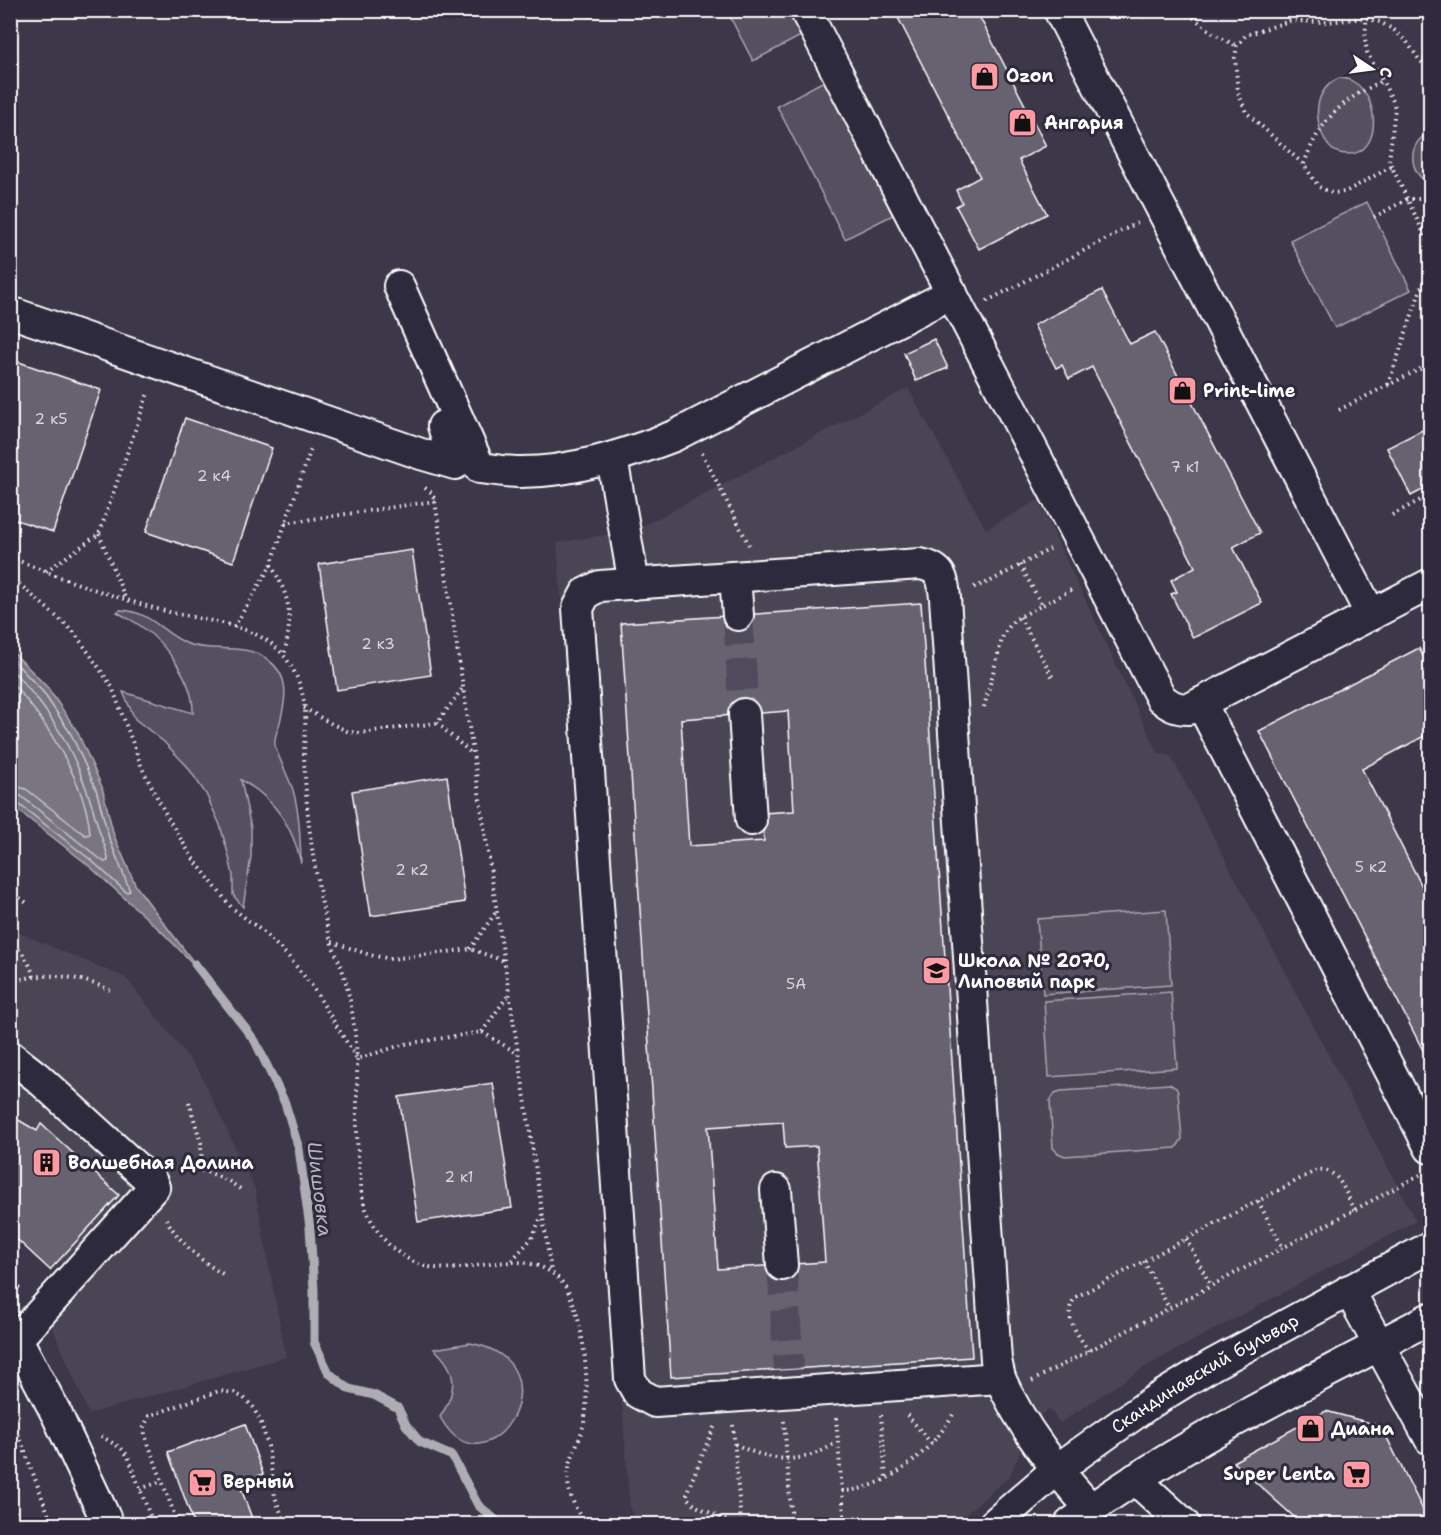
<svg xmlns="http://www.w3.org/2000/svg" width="1441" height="1535" font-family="'Shantell Sans',sans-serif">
	<rect width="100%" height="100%" fill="#3c3749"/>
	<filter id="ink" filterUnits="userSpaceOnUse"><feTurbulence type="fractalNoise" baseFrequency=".0167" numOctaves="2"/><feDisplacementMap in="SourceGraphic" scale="12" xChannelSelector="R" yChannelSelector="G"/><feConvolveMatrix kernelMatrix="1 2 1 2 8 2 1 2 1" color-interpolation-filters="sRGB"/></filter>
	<g filter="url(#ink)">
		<!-- built -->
		<path fill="#494455" d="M908 388 986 529 1038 500 1158 753 1171 756 1416 1221 1145 1367 1060 1423 1049 1409 1026 1428 1023 1444 1010 1476 954 1524H641L630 1510 557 543 637 529Z
			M10 929 126 978 199 1071 255 1189 286 1357 89 1414 50 1322 85 1284 59 1261 50 1270 11 1233Z"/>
		<!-- green -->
		<path fill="#555060" stroke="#aaa8b0" stroke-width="1.5" d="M727 11H787L801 36 753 61Z
			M1339 78C1380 78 1387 157 1346 154 1336 153 1330 150 1325 140 1313 117 1314 90 1339 78Z
			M824 81 893 215 845 239 777 106Z
			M1430 132V185C1408 172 1406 144 1430 132Z
			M1367 202 1411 290 1335 328 1290 240Z
			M120 610C152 611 161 633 188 644 211 653 242 643 264 657 292 675 286 698 279 726 277 731 274 738 275 744 275 751 290 780 293 790 300 815 300 838 301 863 293 827 274 798 241 780L251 828V857L243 907 233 895V875L229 857 220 825 206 794 187 766 164 742 135 719 123 692 193 713C194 681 167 645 142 627 134 621 125 617 117 612Z
			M1166 910 1171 985 1043 994 1037 919Z
			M1171 992 1177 1068 1049 1077 1044 1001Z
			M1170 1084 1176 1088 1178 1092 1182 1139 1176 1148 1065 1156 1058 1153 1053 1148 1050 1101 1055 1093 1061 1091Z
			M470 1343C576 1362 486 1502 440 1417 457 1391 459 1371 434 1349Z"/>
		<!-- water -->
		<path fill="#797682" stroke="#afadb4" stroke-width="1.5" d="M10 649 48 688 77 731 102 787 114 836 136 886 201 972 163 933 87 864 11 805Z"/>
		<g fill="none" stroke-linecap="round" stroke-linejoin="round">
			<!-- shore -->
			<path stroke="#c9c8cd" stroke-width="1.5" d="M10 657 43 692 71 734 96 789 109 838 130 891 126 892 91 860 16 802 10 801
				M10 668C59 720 81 762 99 830 102 840 108 851 108 861L104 862 21 796 10 794
				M10 681C44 717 87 784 90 834L85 835 26 789 10 785"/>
			<!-- stream -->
			<path stroke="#afadb4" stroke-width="9" d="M195 964 255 1041 285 1103 299 1149 310 1228 314 1290V1342L329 1373 349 1389 374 1395 398 1408 406 1425 420 1442 452 1456 478 1505 500 1524"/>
		</g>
		<!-- building -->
		<path fill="#666270" stroke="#fff" stroke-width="1.5" fill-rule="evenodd" d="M894 10H976L1046 146 1019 160 1047 214 979 249 956 206 962 203 956 190 980 177Z
			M1102 290 1130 344 1155 332 1260 533 1233 547 1262 603 1193 638 1171 594 1177 592 1171 580 1195 567 1092 367 1069 379 1062 365 1056 368 1034 325Z
			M934 339 948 368 916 381 904 353Z
			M10 359 101 390 53 532 10 518Z
			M185 418 272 448 233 562 146 532Z
			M1430 426V486L1411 496 1387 448Z
			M412 550 431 675 337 690 319 564Z
			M921 603 972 1357 671 1377 621 623ZM788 711 794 811 763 813 764 841 689 846 681 719ZM783 1122 785 1148 817 1146 825 1262 718 1269 708 1127Z
			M1419 648 1430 670V733L1362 769 1430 902V1064L1259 731Z
			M447 776 465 902 371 916 352 791Z
			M493 1083 512 1208 418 1222 399 1097Z
			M10 1115 37 1131 41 1124 119 1195 50 1270 10 1233Z
			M1326 1411 1381 1426 1430 1524H1302L1233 1462Z
			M245 1424 263 1474 239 1483 254 1524H194L168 1452Z"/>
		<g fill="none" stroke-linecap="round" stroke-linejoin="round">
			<!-- minor-tunnel -->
			<path stroke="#504b5b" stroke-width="30" stroke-dasharray="30 15" stroke-linecap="butt" d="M738 615 744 714
				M782 1265 789 1369"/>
			<defs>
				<g id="minor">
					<path d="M805 10 1161 698C1170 706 1177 709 1189 709L1430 584"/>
					<path d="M1059 10 1371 615"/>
					<path d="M399 286 480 468C492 469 504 472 517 472 571 473 624 455 674 436L952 293"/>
					<path d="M10 312 421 454 455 464 443 426"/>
					<path d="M612 458 634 584"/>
					<path d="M920 564C942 568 943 578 945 598L996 1360 1000 1378 655 1402 638 1393 630 1379 578 608 586 593 600 586Z"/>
					<path d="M735 577 738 615"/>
					<path d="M1201 703 1430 1148"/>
					<path d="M744 714 751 820"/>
					<path d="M10 1056 37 1077 152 1182 154 1187 17 1339"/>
					<path d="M776 1190 782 1265"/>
					<path d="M1349 1290 1430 1439"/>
					<path d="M10 1330 17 1339 57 1415 108 1524"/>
					<path d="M1000 1378C1022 1428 1055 1469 1091 1509"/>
					<path d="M1135 1479 1184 1524"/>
					<path id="s1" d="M994 1524 1056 1470 1149 1404 1212 1365 1430 1247"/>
					<path d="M1070 1524C1181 1441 1309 1384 1430 1318"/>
				</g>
			</defs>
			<!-- minor casing -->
			<use href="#minor" stroke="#fff" stroke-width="34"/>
			<!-- path -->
			<path stroke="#fff" stroke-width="4" stroke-dasharray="1.5 4.5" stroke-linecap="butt" d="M1184 10 1214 34 1237 46
				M1293 10 1295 21
				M1367 10 1365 39 1367 52 1393 101 1395 108 1389 161 1427 240 1430 258 1428 268 1388 385
				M1142 17 1155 10
				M1304 164C1319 121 1342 99 1383 81
				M1391 167 1345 192 1332 193 1319 187 1304 165 1246 112 1238 92 1235 58 1237 46 1246 35 1290 21 1326 22 1366 18 1380 22 1394 30 1407 42 1420 61 1430 69
				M1374 217 1408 199H1430
				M987 301 1137 223
				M1339 410 1430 364
				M702 453 749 545
				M425 488 432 493 435 501 551 1271
				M1392 515 1430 495
				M285 523 435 501
				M99 534 126 600
				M10 557C62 579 115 598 169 612 200 620 238 622 266 640 287 653 299 676 304 701 307 718 304 737 304 755 305 788 308 822 313 855 318 884 323 913 331 941 335 954 342 966 345 979 349 993 352 1010 354 1025 361 1074 353 1124 360 1173 361 1182 361 1191 363 1200 368 1218 380 1238 395 1250 404 1257 414 1263 425 1266 470 1278 522 1242 560 1280 584 1304 591 1390 584 1423 580 1442 567 1460 568 1481 569 1497 577 1510 584 1524
				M271 565C291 599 293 616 284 655
				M1020 565 1042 605
				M46 571 99 534 148 393
				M10 576 73 631 91 656 112 687 142 768 169 820 192 857 231 907 262 931 288 956 312 986 357 1059 405 1044 482 1032 517 1053
				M974 587 989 582 1050 549
				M1020 617 1053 678
				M234 627 271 565 311 449
				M984 707 1003 635 1014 620 1071 590
				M304 708 332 724 349 732 359 733 437 723 462 689
				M437 723 472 754
				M10 891 27 903
				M10 941C23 952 29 961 34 977
				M332 942 370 955 391 959 470 949 504 961
				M470 949 496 912
				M10 983C44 970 78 976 110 990
				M482 1032 509 994
				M189 1102 201 1143 202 1171
				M177 1169C203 1168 223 1176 243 1191
				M1258 1201 1283 1248
				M166 1219C180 1243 199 1260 223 1274
				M1186 1239 1211 1286
				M512 1260 532 1238 542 1215
				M1144 1261 1169 1308
				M10 1279 21 1290
				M1088 1351C1079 1335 1060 1314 1076 1297L1317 1170C1339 1167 1346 1194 1354 1210
				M1032 1381 1420 1175
				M10 1412 52 1524
				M881 1415 886 1478
				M907 1415 932 1444
				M836 1418 844 1515 842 1521 837 1524
				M784 1421 792 1524
				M733 1425 741 1524
				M714 1427 687 1492V1498L696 1506 734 1524
				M101 1436 121 1448 128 1456 153 1524
				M10 1438 19 1435
				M735 1444C771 1462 802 1466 837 1442
				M140 1489 162 1481
				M842 1491C888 1490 934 1449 955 1411
				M10 1500 19 1524
				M178 1524 145 1435 144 1427 149 1416 219 1391 234 1393 244 1398 253 1407 261 1423 268 1446 275 1497 285 1524"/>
			<!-- minor -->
			<use href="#minor" stroke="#2f2a3d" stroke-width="30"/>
		</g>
	</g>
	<!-- icons -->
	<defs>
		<symbol id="shop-square" viewBox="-11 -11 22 22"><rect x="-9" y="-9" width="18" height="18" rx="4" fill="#ff9aa2" stroke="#2f2a3d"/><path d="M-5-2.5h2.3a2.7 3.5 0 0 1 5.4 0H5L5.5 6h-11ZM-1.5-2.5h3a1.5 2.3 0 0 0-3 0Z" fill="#111"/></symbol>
		<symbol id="school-square" viewBox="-11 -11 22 22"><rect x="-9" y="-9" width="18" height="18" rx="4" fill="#ff9aa2" stroke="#2f2a3d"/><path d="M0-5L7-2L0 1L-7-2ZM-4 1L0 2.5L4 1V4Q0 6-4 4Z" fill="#111"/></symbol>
		<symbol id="building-square" viewBox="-11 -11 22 22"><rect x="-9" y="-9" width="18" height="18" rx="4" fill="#ff9aa2" stroke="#2f2a3d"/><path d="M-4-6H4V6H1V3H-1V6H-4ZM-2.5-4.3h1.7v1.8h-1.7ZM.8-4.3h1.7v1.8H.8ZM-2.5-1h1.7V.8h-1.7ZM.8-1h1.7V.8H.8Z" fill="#111"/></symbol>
		<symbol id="supermarket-square" viewBox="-11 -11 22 22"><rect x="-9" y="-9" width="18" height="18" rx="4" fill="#ff9aa2" stroke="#2f2a3d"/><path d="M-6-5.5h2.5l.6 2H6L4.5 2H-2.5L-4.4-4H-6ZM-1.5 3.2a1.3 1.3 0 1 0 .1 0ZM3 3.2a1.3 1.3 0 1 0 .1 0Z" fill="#111"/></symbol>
	</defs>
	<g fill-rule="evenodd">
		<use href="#shop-square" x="968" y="60" width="33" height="33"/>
		<use href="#shop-square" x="1006" y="106" width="33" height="33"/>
		<use href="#shop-square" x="1166" y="374" width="33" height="33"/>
		<use href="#school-square" x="920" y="954" width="33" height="33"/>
		<use href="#building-square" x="30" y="1146" width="33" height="33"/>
		<use href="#shop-square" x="1294" y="1412" width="33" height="33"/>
		<use href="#supermarket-square" x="1340" y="1458" width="33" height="33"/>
		<use href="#supermarket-square" x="186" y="1466" width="33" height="33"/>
	</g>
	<g text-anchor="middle" stroke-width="6" stroke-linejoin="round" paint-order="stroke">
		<!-- number labels -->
		<g font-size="15" fill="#d9d8db">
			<text x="51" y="424">2 к5</text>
			<text x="1185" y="472">7 к1</text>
			<text x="214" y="481">2 к4</text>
			<text x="378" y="649">2 к3</text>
			<text x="1371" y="872">5 к2</text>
			<text x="412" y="875">2 к2</text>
			<text x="796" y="989">5А</text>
			<text x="459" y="1182">2 к1</text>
		</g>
		<!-- poi labels -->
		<g font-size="18" font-weight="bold" fill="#fff" stroke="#2f2a3d" text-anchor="start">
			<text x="1006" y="82">Ozon</text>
			<text x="1044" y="129">Ангария</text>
			<text x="1203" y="397">Print-lime</text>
			<text x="958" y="967">Школа № 2070,<tspan x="958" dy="21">Липовый парк</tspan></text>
			<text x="68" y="1169">Волшебная Долина</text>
			<text x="1331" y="1435">Диана</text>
			<text x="1335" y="1480" text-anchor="end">Super Lenta</text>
			<text x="223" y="1488">Верный</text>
		</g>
		<!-- street labels -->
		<g font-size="18" fill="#fff" stroke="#2f2a3d">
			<text dy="6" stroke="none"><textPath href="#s1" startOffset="260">Скандинавский бульвар</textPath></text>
		</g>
		<!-- water labels -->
		<g font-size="20" font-style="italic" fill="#b5b4ba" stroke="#2f2a3d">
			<text transform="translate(320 1189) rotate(83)" y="7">Шишовка</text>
		</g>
	</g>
	<!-- margin -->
	<rect width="1441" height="1535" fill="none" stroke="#2f2a3d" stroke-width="36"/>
	<rect x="18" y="18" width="1405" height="1499" fill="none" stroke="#fff" stroke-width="2" filter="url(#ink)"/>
	<!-- north arrow -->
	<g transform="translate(1372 69) rotate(103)" stroke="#2f2a3d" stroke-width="4.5" paint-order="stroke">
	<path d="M0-4.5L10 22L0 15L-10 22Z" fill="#ffffff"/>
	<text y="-9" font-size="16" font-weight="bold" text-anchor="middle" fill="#ffffff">С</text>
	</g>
</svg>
